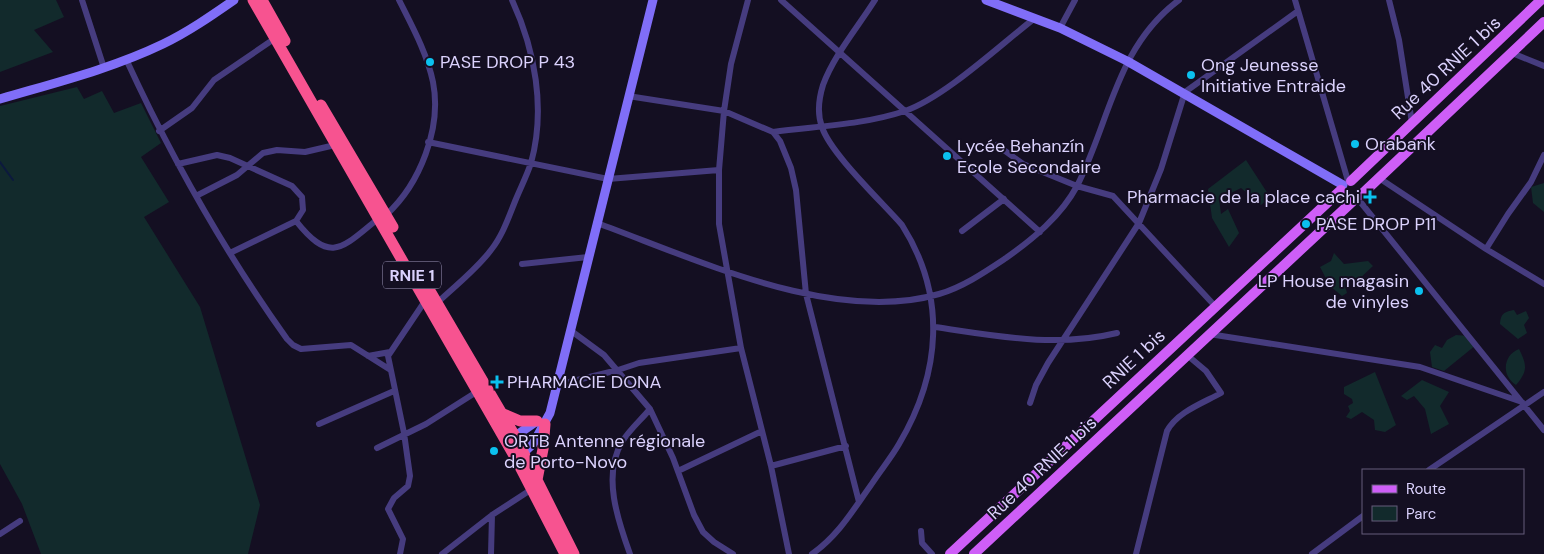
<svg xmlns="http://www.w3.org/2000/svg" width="1544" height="554" font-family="'DM Sans',sans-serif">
	<rect width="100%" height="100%" fill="#140f22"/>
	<!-- green -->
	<path fill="#122a2c" d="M0 0H56L64 17 34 30 53 52 0 72Z
		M77 87 84 99 102 91 114 113 141 103 161 143 141 157 169 202 144 217 200 307 260 505 248 554H41L22 504 0 464V106Z
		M1246 160 1270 197 1261 205 1241 188 1219 199 1221 214 1228 209 1239 233 1229 247 1212 218 1208 189Z
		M1544 183V212L1533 203 1531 187Z
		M1334 253 1344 264 1368 261 1373 266 1358 280 1352 277 1348 279 1345 286 1347 293 1342 296 1330 286 1320 267 1331 261Z
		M1514 310 1517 315 1526 311 1529 318 1524 325 1527 333 1518 339 1500 324C1501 313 1504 312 1514 310Z
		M1456 335 1469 336 1476 345 1444 371 1432 367 1430 352 1435 345 1442 348 1447 340Z
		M1519 349C1527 365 1528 371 1516 385 1501 376 1503 355 1519 349Z
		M1375 372 1396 425 1385 432 1375 430 1374 420 1362 412 1351 419 1346 417 1350 411 1348 406 1353 403 1352 399 1344 394V387Z
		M1422 380 1449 392 1440 406 1449 424 1431 434 1425 409 1414 396 1407 400 1401 396Z"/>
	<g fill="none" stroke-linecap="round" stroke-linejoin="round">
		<!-- stream -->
		<path stroke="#0c193e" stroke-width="2" d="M0 162 13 180"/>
		<!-- street -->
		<path stroke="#463c7f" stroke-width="6" d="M82 0 104 68
			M748 0 731 64 724 111 719 170V224L741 348 771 466 789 554
			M781 0 1040 232
			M1295 0 1348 181
			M1389 0 1399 40 1412 123
			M1060 28 1075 0
			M1512 53 1544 66
			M126 59C171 157 224 251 287 339L293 345 301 349 351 345 389 369
			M628 96 724 111 773 132 780 141 791 168 796 190 806 294 859 502
			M159 131 192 108 214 80 274 39
			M773 132C817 126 863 125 905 111 945 97 1000 45 1035 18
			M428 142 608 179 719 170
			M997 145 1023 164 1077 186 1113 196 1215 306
			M178 164 217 155 230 158 292 186 302 197 303 210 296 221 230 253
			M1379 178 1486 249 1544 284
			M196 196 237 175 263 153 277 150 305 152 335 145
			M1358 199 1544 430
			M386 215C420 184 442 128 433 82 427 53 412 26 399 0
			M296 221C331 265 342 248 379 218
			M597 223C696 259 834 325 939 294 963 287 985 272 1006 258 1033 239 1061 216 1077 186 1110 121 1116 47 1179 0
			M962 231 1004 199
			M1486 249 1508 214 1531 182 1544 155
			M522 264 588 257
			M437 303C455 286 476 270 491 250 503 235 509 216 516 199 521 187 527 175 531 163 546 109 535 50 512 0
			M935 327C997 336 1055 348 1117 333
			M570 330 604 355 650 409 673 458 694 515 703 532 714 542 733 554
			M1209 334 1420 367 1522 402
			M368 356 390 352
			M557 385 618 370 639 363 741 348
			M1030 403 1036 385 1048 363 1139 223 1161 169 1185 92 1298 11
			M319 424 394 391
			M377 448 426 424 478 391
			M771 466 846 446
			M1429 470 1544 392
			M678 471 762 431
			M921 531 922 543 932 554
			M0 534 20 521
			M400 554 403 539 388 509 394 498 408 486 410 476 404 433 388 356 425 301
			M442 554 492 515 532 489
			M491 554 492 515
			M630 554C618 521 602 475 622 442 629 430 641 420 650 409
			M812 554C838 536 853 510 871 485 880 471 891 458 899 444 941 373 947 296 902 225 882 202 830 153 822 127 817 114 819 98 823 85 834 55 858 27 875 0
			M1136 554 1167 431C1177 412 1203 403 1221 393L1206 371 1187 355
			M1312 554 1363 516"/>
		<!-- secondary -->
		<path stroke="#806ef8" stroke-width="9" d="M986 0 1060 28 1127 61 1343 185
			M0 99C54 83 111 69 163 44 188 32 211 16 234 0
			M511 439 537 421
			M519 457 533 444 550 413 653 0"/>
		<!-- primary -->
		<path stroke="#ce5ef7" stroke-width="10" d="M1351 181 1541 0
			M1361 195 1544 22
			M950 554 1341 190
			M974 554 1353 201"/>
		<!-- highway -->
		<path stroke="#f75390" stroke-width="11" d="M253 0 516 459 565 554
			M262 0 285 41
			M321 105 393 227
			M416 267 515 436 574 554
			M501 413 520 421H537
			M537 480 543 449 545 424"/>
	</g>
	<!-- markers -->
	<g fill="#0bc1ef" stroke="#140f22" stroke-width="2">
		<circle cx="430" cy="62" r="5"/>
		<circle cx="1191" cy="75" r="5"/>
		<circle cx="1355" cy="144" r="5"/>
		<circle cx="947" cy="156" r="5"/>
		<path d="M1367.5 189.5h5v5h5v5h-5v5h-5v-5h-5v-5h5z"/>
		<circle cx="1306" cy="224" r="5"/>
		<circle cx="1419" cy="291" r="5"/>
		<path d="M494.5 374.5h5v5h5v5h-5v5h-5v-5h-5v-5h5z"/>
		<circle cx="494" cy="451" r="5"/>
	</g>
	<g text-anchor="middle" stroke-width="4" stroke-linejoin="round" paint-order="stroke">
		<!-- shield labels -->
		<rect fill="#140f22" stroke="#9f98bb" stroke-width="1" x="383" y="261.5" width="58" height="27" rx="4"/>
		<g font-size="16" font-weight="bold" fill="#dbd2fd">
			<text x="412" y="281">RNIE 1</text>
		</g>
		<!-- poi labels -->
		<g font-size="18" fill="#dbd2fd" stroke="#140f22" text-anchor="start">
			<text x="440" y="68">PASE DROP P 43</text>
			<text x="1201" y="71">Ong Jeunesse<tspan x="1201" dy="21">Initiative Entraide</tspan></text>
			<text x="1365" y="150">Orabank</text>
			<text x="957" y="152">Lycée Behanzín<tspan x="957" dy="21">Ecole Secondaire</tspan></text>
			<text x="1360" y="203" text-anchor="end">Pharmacie de la place cachi</text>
			<text x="1316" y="230">PASE DROP P11</text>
			<text x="1409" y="287" text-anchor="end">LP House magasin<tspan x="1409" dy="21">de vinyles</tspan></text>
			<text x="507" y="388">PHARMACIE DONA</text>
			<text x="504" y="447">ORTB Antenne régionale<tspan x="504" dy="21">de Porto-Novo</tspan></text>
		</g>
		<!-- street labels -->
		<g font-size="18" fill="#dbd2fd" stroke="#140f22">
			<text transform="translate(1446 68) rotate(-43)" y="6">Rue 40 RNIE 1 bis</text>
			<text transform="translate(1134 359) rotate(-43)" y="6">RNIE 1 bis</text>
			<text transform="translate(1042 468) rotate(-43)" y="6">Rue 40 RNIE 1 bis</text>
		</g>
	</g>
	<!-- legend -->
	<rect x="1362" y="469" width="162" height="65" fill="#140f22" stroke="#645d7a"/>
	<rect x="1372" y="485" width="25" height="8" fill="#ce5ef7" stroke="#645d7a"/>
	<text x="1406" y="494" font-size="15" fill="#dbd2fd">Route</text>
	<rect x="1372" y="506" width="25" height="15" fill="#122a2c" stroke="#645d7a"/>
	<text x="1406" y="519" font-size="15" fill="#dbd2fd">Parc</text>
</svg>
